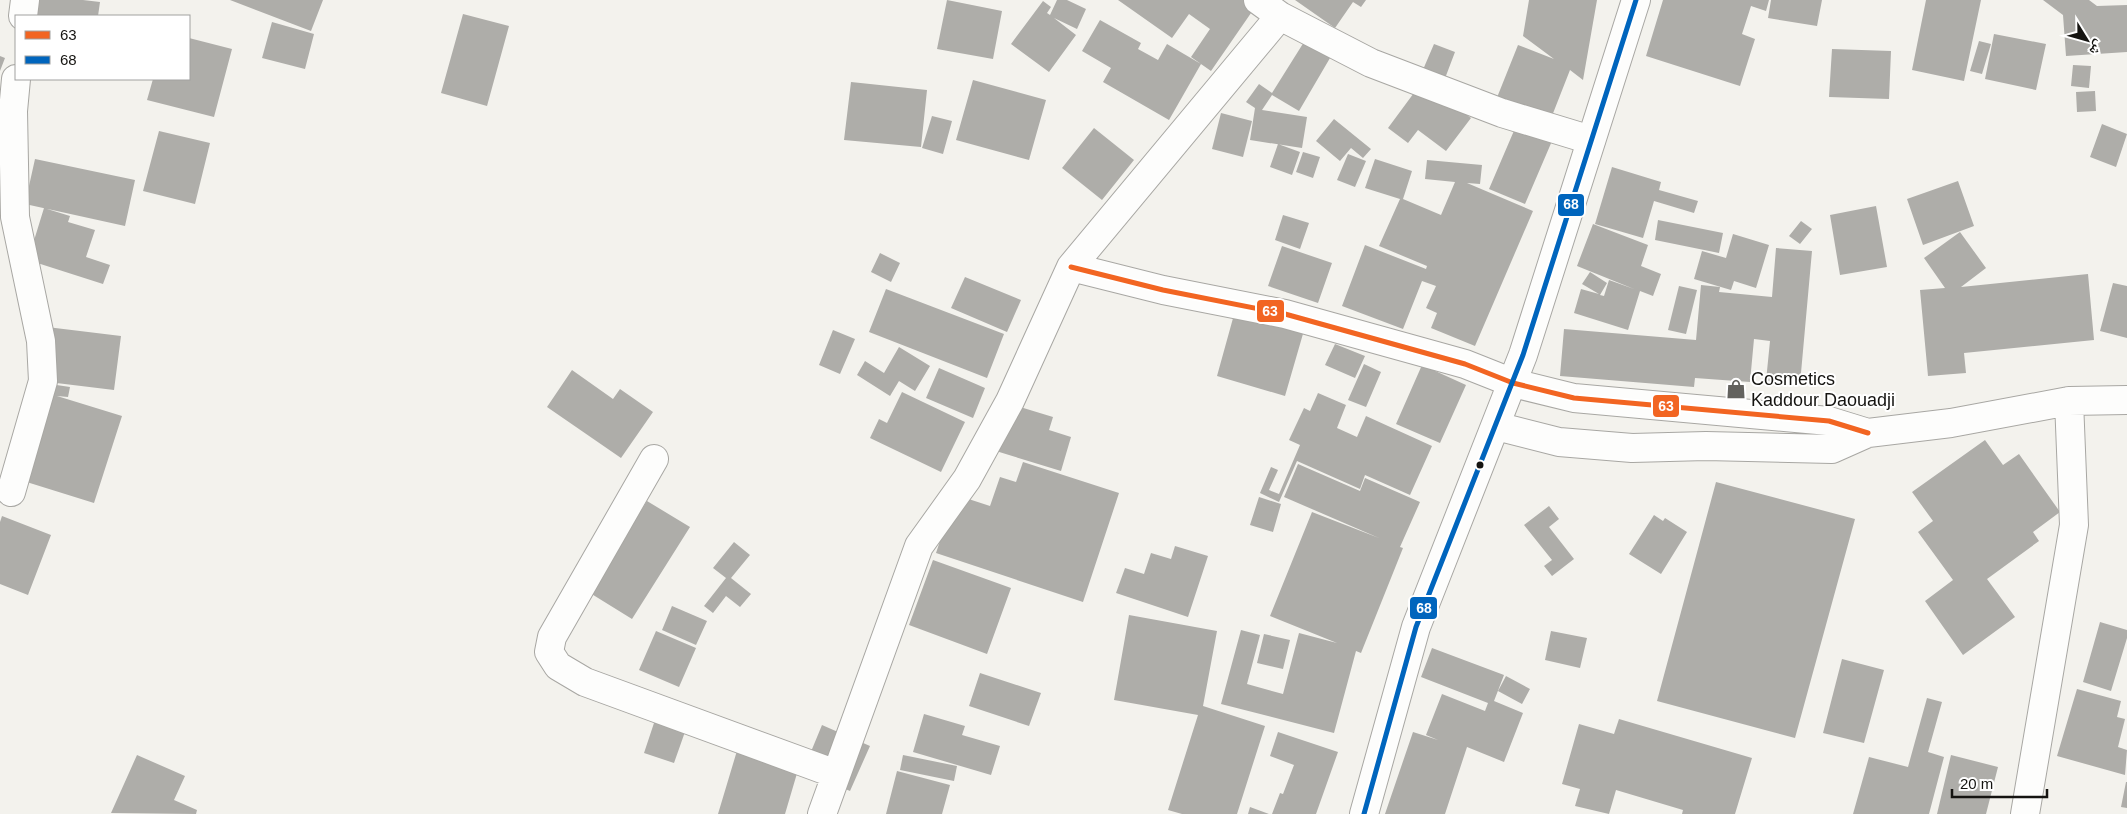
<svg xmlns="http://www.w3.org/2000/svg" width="2127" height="814" font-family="Arial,'Noto Naskh Arabic',sans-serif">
	<rect width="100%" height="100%" fill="#f3f2ed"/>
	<!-- building -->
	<path fill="#aeada9" d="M33 0H83L100 2 98 16H31Z
		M230 0H323L311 31Z
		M947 0 1002 11 993 59 937 49Z
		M1057 0H1067L1086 9 1077 29 1054 18 1076 35 1049 72 1011 44 1043 1 1051 7 1047 13 1050 15Z
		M1118 0H1260L1211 71 1191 57 1210 29 1189 14 1172 38Z
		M1295 0H1366L1361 7 1353 2 1335 28Z
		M1529 0H1597L1583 80 1570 70 1550 121 1496 100 1518 45 1554 59 1523 36Z
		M1663 0H1769L1766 11 1751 6 1742 34 1755 39 1740 86 1646 56Z
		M1771 0H1822L1817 26 1768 18Z
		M1926 0H1981L1964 81 1912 70Z
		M2043 0H2089L2097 6 2127 5V52L2066 56 2063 15Z
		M463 14 509 26 487 106 441 93Z
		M1100 20 1141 43 1138 49 1158 60 1167 44 1201 64 1169 120 1103 82 1111 68 1082 51Z
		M272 22 314 34 305 69 262 58Z
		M1994 34 2046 44 2036 90 1985 79Z
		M189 38 232 49 214 117 147 100 153 79H189Z
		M1979 41 1991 44 1982 74 1970 71Z
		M1304 42 1330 58 1299 111 1272 95 1262 110 1307 117 1302 148 1250 140 1255 108 1246 102 1259 84 1272 93Z
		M1434 44 1455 52 1444 81 1422 72Z
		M1832 49 1891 51 1889 99 1829 97Z
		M0 56 5 58 0 71Z
		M2073 65 2091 66 2089 88 2071 86Z
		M973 80 1046 100 1029 160 956 140Z
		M851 82 927 90 921 147 844 140Z
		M1422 82 1471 118 1446 151 1418 130 1408 143 1388 128Z
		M2095 91 2096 111 2077 112 2076 92Z
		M1221 113 1252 121 1243 157 1212 149Z
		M932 116 952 121 943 154 922 148Z
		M1334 119 1371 149 1363 158 1351 148 1340 161 1316 141Z
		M2102 124 2127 134 2116 167 2090 157Z
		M1516 126 1552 141 1525 204 1489 189Z
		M1094 128 1134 160 1102 200 1062 168Z
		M159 131 210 143 195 204 143 191Z
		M1278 144 1300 152 1292 175 1270 167Z
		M1303 152 1320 157 1313 178 1296 172Z
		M1348 154 1366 161 1355 187 1337 180Z
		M35 159 135 180 125 226 25 204Z
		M1375 159 1412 171 1403 199 1441 215 1455 182 1425 179 1427 160 1482 165 1480 184 1467 183 1533 211 1475 346 1431 328 1437 313 1426 308 1436 286 1422 281 1403 329 1342 306 1365 245 1426 269 1427 266 1379 246 1400 199 1365 188Z
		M1612 167 1661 182 1659 190 1698 201 1694 213 1654 201 1643 238 1595 224Z
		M1958 181 1974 226 1923 245 1907 199Z
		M1876 206 1887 267 1840 275 1830 215Z
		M44 208 70 216 68 222 95 230 86 257 110 265 103 284 28 260Z
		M1283 215 1309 223 1300 249 1275 240Z
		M1658 220 1723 233 1719 253 1655 240Z
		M1801 221 1812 229 1800 244 1789 236Z
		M1593 224 1648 245 1641 266 1661 274 1653 296 1640 291 1628 330 1574 313 1581 289 1599 294 1582 284 1590 272 1607 283 1600 295 1604 296 1609 280 1634 289 1577 266Z
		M1960 232 1986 268 1961 287 2088 274 2094 340 1964 353 1966 373 1928 376 1920 290 1945 288 1924 258Z
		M1733 234 1769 245 1756 288 1734 281 1731 290 1694 279 1702 251 1726 258Z
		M1282 246 1332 263 1318 303 1268 286Z
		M1776 248 1812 251 1800 384 1766 381 1770 341 1754 339 1750 382 1695 378 1694 387 1560 376 1564 329 1696 340 1701 285 1720 287 1719 292 1772 297Z
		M880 253 900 263 891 282 871 272Z
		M965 277 1021 300 1007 332 951 308Z
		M2113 283 2127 286V338L2100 331Z
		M1679 286 1697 290 1686 334 1668 330Z
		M886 289 1004 334 987 378 869 332Z
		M1235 311 1307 320 1285 396 1217 376Z
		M47 327 121 336 114 390 40 381Z
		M833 330 855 339 840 374 819 365Z
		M1335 344 1365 356 1355 378 1325 365Z
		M899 347 930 366 915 391 899 381 890 396 857 375 865 361 884 373Z
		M1364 364 1381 372 1366 407 1348 400Z
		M1422 365 1466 385 1440 443 1396 424Z
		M939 368 985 388 973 418 926 398Z
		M572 370 613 399 620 389 653 412 621 458 547 407Z
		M43 383 70 387 68 397 57 396 122 416 94 503 17 479Z
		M902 392 965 422 941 472 870 438 879 419 887 423Z
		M1318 393 1346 405 1337 428 1357 437 1366 416 1432 446 1410 495 1365 475 1360 489 1297 461 1279 502 1260 493 1271 467 1278 470 1269 490 1279 494 1300 445 1289 440 1304 408 1310 411Z
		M1010 404 1053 417 1049 430 1071 437 1061 471 996 451Z
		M1985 440 2003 465 2019 454 2060 512 2033 532 2039 541 1987 579 2015 617 1963 655 1925 601 1953 580 1918 532 1933 521 1912 492Z
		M1023 462 1119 493 1083 602 936 553 941 538 926 534 941 490 990 506 1000 477 1016 482Z
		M1298 464 1360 491 1365 478 1420 502 1400 547 1403 548 1361 653 1356 651 1334 733 1221 704 1241 630 1260 635 1247 684 1283 694 1299 633 1337 643 1270 616 1312 512 1379 538 1284 497Z
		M1716 482 1855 519 1795 738 1657 701Z
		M1259 497 1281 504 1273 532 1250 525Z
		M647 501 690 527 632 619 590 593Z
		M1549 506 1559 519 1549 527 1574 559 1552 576 1544 566 1552 560 1524 525Z
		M1654 515 1663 521 1665 518 1687 532 1661 574 1629 554Z
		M2 516 51 535 28 595 0 584V522Z
		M734 542 750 555 731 578 751 594 740 607 726 596 713 613 704 606 726 578 713 568Z
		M1175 546 1208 556 1188 617 1116 593 1125 568 1144 574 1151 553 1171 559Z
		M933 560 1011 588 987 654 909 625Z
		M672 606 707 621 696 645 662 630Z
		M1129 615 1217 631 1203 706 1265 726 1237 814H1182L1168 810 1198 715 1114 700Z
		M2100 622 2127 630V638L2111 691 2083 682Z
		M656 631 696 648 679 687 639 670Z
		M1551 631 1587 638 1580 668 1545 660Z
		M1264 634 1290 640 1283 669 1257 663Z
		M1432 648 1504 675 1494 701 1523 713 1504 762 1467 747 1445 814H1385L1413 732 1438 740 1426 735 1442 694 1485 711 1488 703 1421 677Z
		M1842 659 1884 670 1864 743 1823 733Z
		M980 673 1041 693 1029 726 969 706Z
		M1506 676 1530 689 1522 704 1498 691Z
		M2077 689 2121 701 2117 717 2125 719 2118 747 2127 750 2125 775 2057 756Z
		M1927 698 1942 702 1928 752 1944 757 1929 814H1853L1869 757 1908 767Z
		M924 714 965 726 962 735 1000 746 991 775 913 752Z
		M1619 719 1752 758 1735 814H1682L1683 810 1616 790 1609 814 1575 806 1580 789 1562 784 1579 724 1614 734Z
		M655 720 686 729 674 763 644 753Z
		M822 725 870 746 850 791 803 771Z
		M1278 732 1338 752 1316 814H1272L1280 793 1283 794 1294 765 1270 756Z
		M742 734 803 753 785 814H718Z
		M137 755 185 776 174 800 197 810 196 814 111 813Z
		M903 755 957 766 954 781 900 770Z
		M1951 755 1998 767 1986 814H1937Z
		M897 771 950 785 942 814H886Z
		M2126 782H2127V808L2121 807Z
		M1250 807 1269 814H1248Z"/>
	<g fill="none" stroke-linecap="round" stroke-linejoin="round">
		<defs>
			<path id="minor" d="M1258 0 1280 16
				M23 16 25 0
				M1071 267 1163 290 1285 314 1465 364 1513 383 1574 398 1829 421 1868 433
				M1496 426 1559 442 1632 448 1706 446 1832 449 1868 433 1951 423 2069 401 2127 400
				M654 459 552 637 549 652 558 666 585 682 836 774
				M11 492 43 381 41 341 15 217 13 111 16 79
				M822 814 919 546 967 479 1010 401 1071 267 1280 16 1371 63 1502 113 1591 140
				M2025 814 2074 525 2069 401"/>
			<path id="secondary" d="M1364 814 1416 627 1523 355 1636 0"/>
		</defs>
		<!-- minor casing -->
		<use href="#minor" stroke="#a8a7a3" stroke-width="30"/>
		<!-- secondary casing -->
		<use href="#secondary" stroke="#a8a7a3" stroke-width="30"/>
		<!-- minor -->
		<use href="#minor" stroke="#fdfdfc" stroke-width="28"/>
		<!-- secondary -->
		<use href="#secondary" stroke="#fdfdfc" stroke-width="28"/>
		<defs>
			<path id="bus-1" d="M1071 267 1163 290 1285 314 1465 364 1513 383 1574 398 1829 421 1868 433"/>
			<path id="bus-2" d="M1364 814 1416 627 1523 355 1636 0"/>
		</defs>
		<!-- bus-1 casing -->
		<use href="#bus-1" stroke="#fff" stroke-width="9"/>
		<!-- bus-2 casing -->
		<use href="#bus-2" stroke="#fff" stroke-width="9"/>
		<!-- bus-1 -->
		<use href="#bus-1" stroke="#f26522" stroke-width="5"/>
		<!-- bus-2 -->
		<use href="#bus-2" stroke="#0065bd" stroke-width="5"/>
	</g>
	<!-- icons -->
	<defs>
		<symbol id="shop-bare" viewBox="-9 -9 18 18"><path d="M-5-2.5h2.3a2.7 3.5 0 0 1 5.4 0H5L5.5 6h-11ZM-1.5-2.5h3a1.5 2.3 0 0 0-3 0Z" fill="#63625e" stroke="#fff" stroke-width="2.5" paint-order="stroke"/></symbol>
	</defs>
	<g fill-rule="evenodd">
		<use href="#shop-bare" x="1722" y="375" width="28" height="28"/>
	</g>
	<!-- markers -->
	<circle fill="#151411" stroke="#fff" stroke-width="2" cx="1480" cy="465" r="4.5"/>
	<g text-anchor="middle" stroke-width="4" stroke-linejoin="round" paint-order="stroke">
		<!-- poi labels -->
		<g font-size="18" fill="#151411" stroke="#fff" text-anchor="start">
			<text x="1751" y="385">Cosmetics<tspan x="1751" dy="21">Kaddour Daouadji</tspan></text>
		</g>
	</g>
	<g stroke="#fff" stroke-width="2">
		<rect x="1557" y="193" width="28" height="24" rx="5" fill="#0065bd"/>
		<rect x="1256" y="299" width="29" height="24" rx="5" fill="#f26522"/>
		<rect x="1652" y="394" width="28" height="24" rx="5" fill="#f26522"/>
		<rect x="1409" y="596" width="29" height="24" rx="5" fill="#0065bd"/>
	</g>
	<g font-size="14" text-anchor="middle" font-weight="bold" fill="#fff">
		<text x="1571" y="209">68</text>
		<text x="1270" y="316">63</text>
		<text x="1666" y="411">63</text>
		<text x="1424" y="613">68</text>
	</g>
	<!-- legend -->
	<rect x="15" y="15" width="175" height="65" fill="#ffffff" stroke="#a1a1a0"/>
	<rect x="25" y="31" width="25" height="8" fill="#f26522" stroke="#a1a1a0"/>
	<text x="60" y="40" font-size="15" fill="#151411">63</text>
	<rect x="25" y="56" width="25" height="8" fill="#0065bd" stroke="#a1a1a0"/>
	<text x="60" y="65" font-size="15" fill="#151411">68</text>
	<!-- north arrow -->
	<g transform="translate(2087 40) rotate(127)" stroke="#ffffff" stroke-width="4" paint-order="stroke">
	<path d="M0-4L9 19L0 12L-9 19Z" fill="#151411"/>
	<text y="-8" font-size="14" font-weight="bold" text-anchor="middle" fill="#151411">ش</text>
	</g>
	<!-- scale -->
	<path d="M1952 789v8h95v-8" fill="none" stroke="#151411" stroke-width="2.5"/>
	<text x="1960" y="789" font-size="15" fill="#151411" stroke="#ffffff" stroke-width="4" paint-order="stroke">20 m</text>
</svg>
